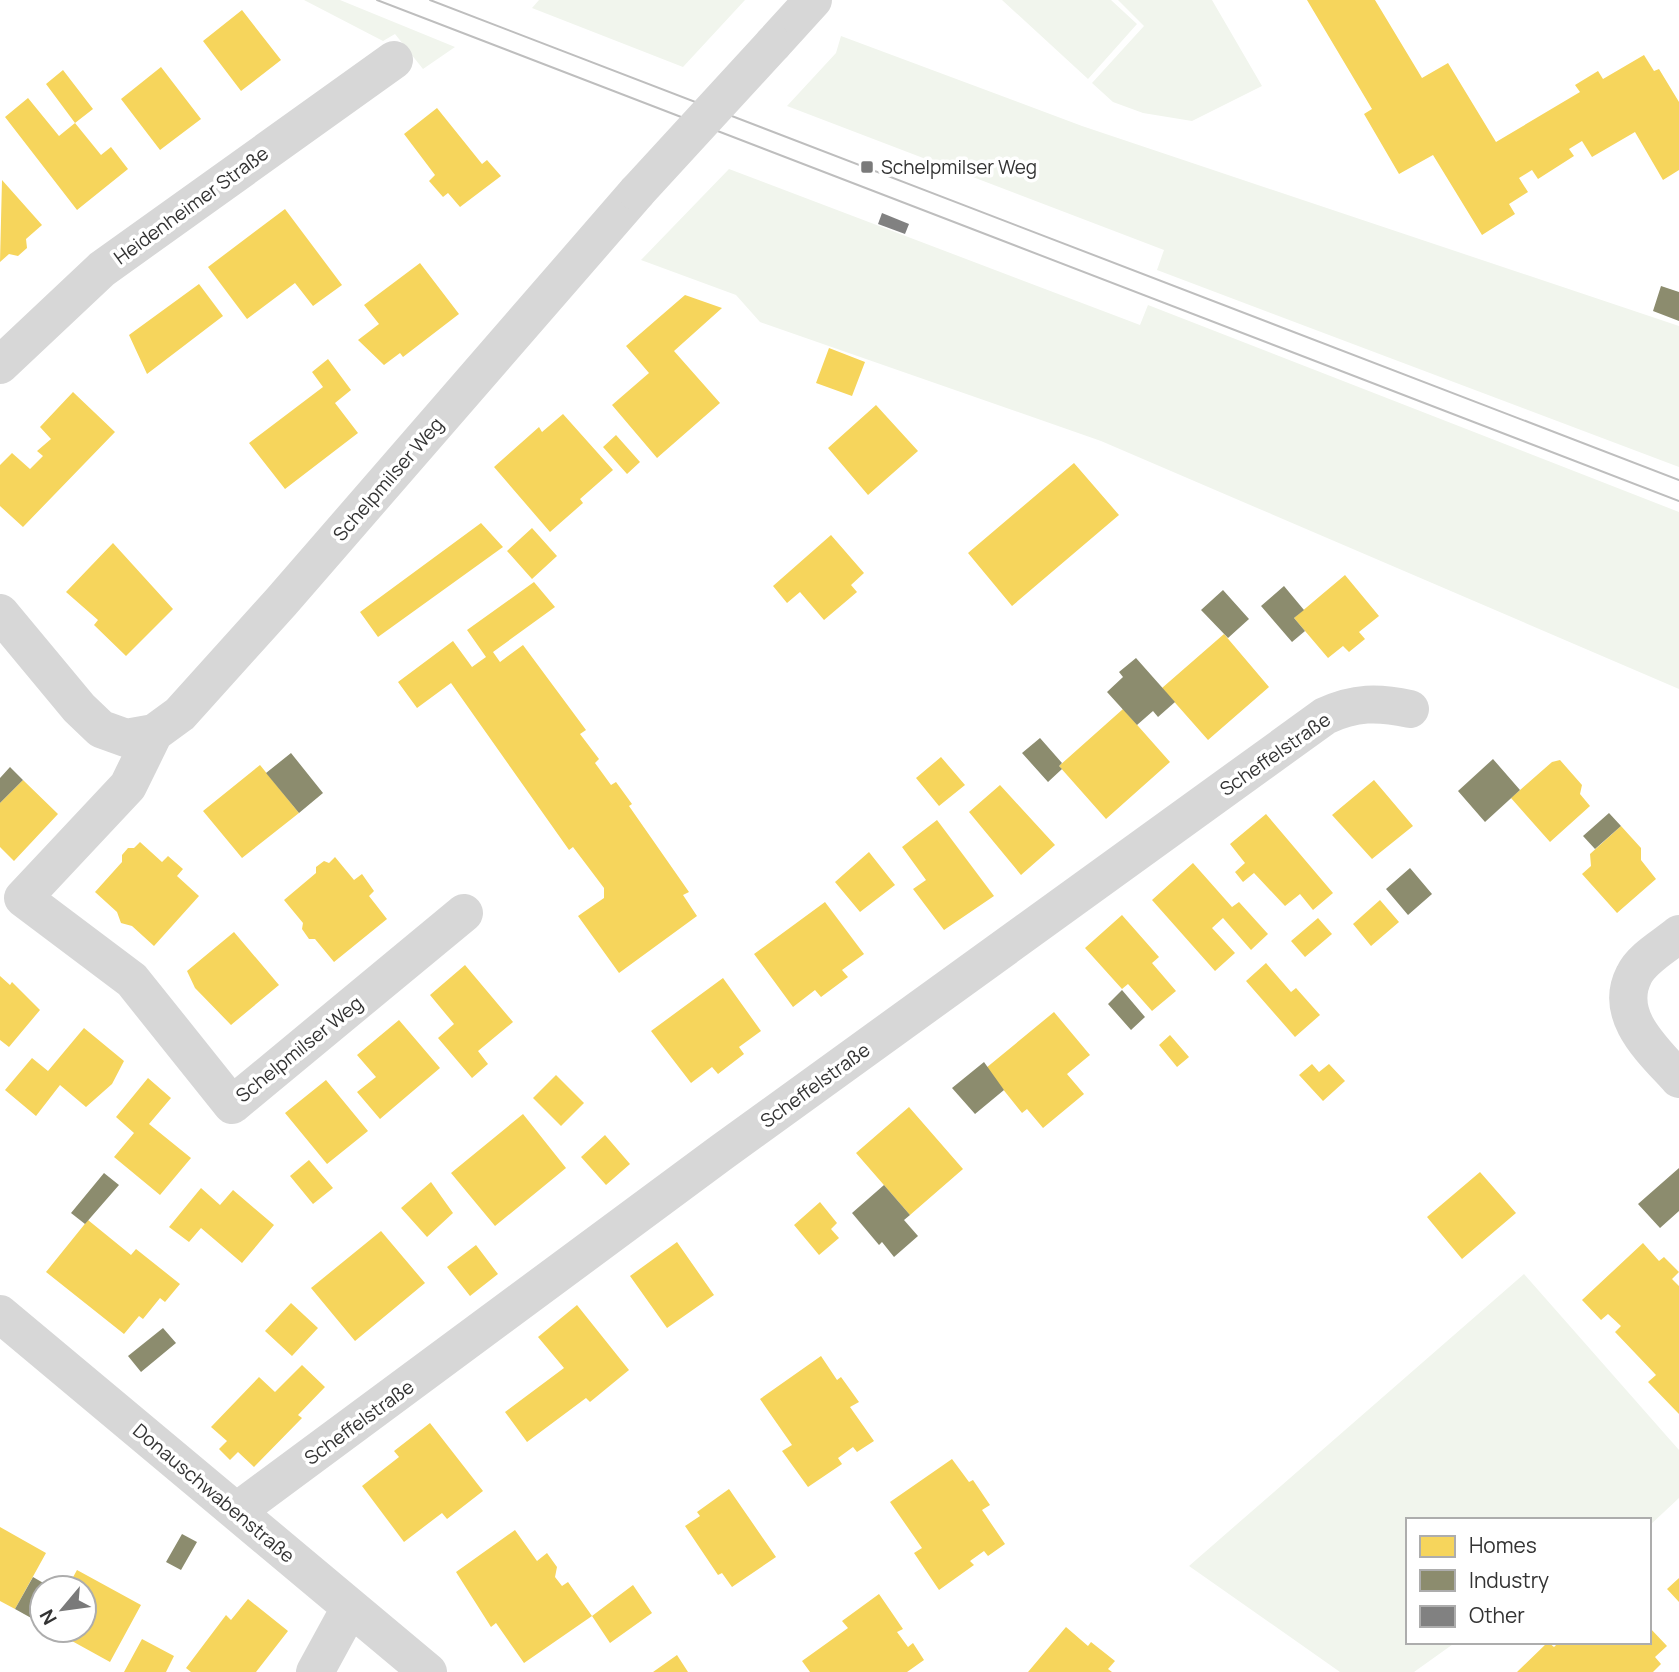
<svg xmlns="http://www.w3.org/2000/svg" width="1679" height="1672" font-family="Manrope,sans-serif">
	<rect width="100%" height="100%" fill="#fff"/>
	<!-- green -->
	<path fill="#f1f5ed" d="M304 0H340L455 47 423 69 395 34 383 41Z
		M539 0H745L683 67 532 8Z
		M1002 0H1111L1137 24 1088 79Z
		M1118 0H1212L1262 86 1192 121 1143 113 1113 102 1092 83 1144 26Z
		M841 36 1082 126 1679 326V467L1157 270 1164 250 787 106 836 53Z
		M729 169 1140 325 1148 305 1679 512V689L1101 441 760 322 736 295 641 260Z
		M1524 1274 1679 1450V1498L1649 1526V1520H1408V1642H1456L1414 1672H1340L1189 1566Z"/>
	<!-- homes -->
	<path fill="#f6d55c" d="M1307 0H1375L1422 78 1448 63 1496 142 1580 92 1575 85 1598 71 1603 79 1644 55 1654 71 1659 69 1679 102V170L1663 180 1635 132 1592 157 1582 141 1569 149 1574 156 1538 179 1532 170 1519 178 1528 192 1509 204 1515 214 1482 235 1433 155 1399 174 1364 114 1372 109Z
		M242 10 281 60 241 91 203 41Z
		M161 67 201 119 160 150 121 99Z
		M63 70 93 109 75 123 46 84Z
		M28 98 59 136 75 123 101 155 111 147 128 169 77 210 5 117Z
		M437 108 482 164 487 160 501 176 460 207 448 193 443 197 429 181 435 175 404 134Z
		M2 180 42 225 26 239 27 248 18 256 9 254 0 262Z
		M285 209 342 285 313 306 295 283 247 319 208 267Z
		M420 263 459 314 403 357 400 353 384 365 358 340 379 324 364 305Z
		M199 284 223 316 147 374 129 335Z
		M685 295 722 308 674 351 720 403 657 458 612 405 649 373 626 346Z
		M829 348 865 362 852 396 816 383Z
		M328 359 351 390 335 403 358 433 285 489 249 443 323 387 312 372Z
		M73 392 115 432 23 527 0 506V465L12 453 30 469 43 456 37 451 51 439 40 427Z
		M876 405 918 451 868 495 828 448Z
		M563 414 613 470 580 499 583 503 550 532 494 467 539 427 542 432Z
		M616 435 640 462 627 474 603 447Z
		M1074 463 1119 515 1012 606 968 553Z
		M481 523 503 547 378 637 360 612Z
		M532 528 557 556 532 579 507 551Z
		M831 535 864 573 851 585 857 592 824 620 800 592 787 603 773 586Z
		M113 543 173 609 126 656 94 625 98 620 66 592Z
		M1345 575 1379 616 1359 632 1365 639 1349 652 1343 646 1328 658 1294 618Z
		M534 582 555 607 493 652 500 662 523 645 586 730 580 734 599 759 595 763 611 785 616 782 632 804 629 806 689 892 683 895 697 916 619 973 578 916 604 898V888L573 847 569 850 451 683 417 708 398 682 453 641 472 667 486 657 467 630Z
		M1224 634 1269 687 1208 740 1162 688Z
		M1123 709 1170 762 1106 819 1059 766Z
		M941 757 965 785 939 806 916 778Z
		M1560 760 1582 785 1580 794 1590 806 1550 842 1511 798 1552 762Z
		M260 765 299 813 242 858 203 811Z
		M23 780 58 814 14 861 0 847V803Z
		M1374 780 1413 826 1372 859 1332 815Z
		M1000 785 1055 845 1021 875 969 812Z
		M1266 814 1333 893 1313 910 1300 894 1285 906 1254 873 1243 882 1235 872 1245 863 1230 844Z
		M937 820 994 896 944 930 913 889 926 880 902 847Z
		M1621 826 1641 848V860L1656 879 1617 913 1582 874 1591 866 1590 854Z
		M140 842 162 862 168 856 183 869 177 876 199 896 154 946 132 926 121 923 117 912 95 892 122 862V855L128 848H134Z
		M869 852 895 885 860 912 835 882Z
		M335 857 354 880 362 874 374 891 369 896 387 919 334 962 315 939H309L302 929 303 923 284 900 316 873V867L324 861 329 863Z
		M1193 863 1232 907 1239 902 1268 934 1251 950 1223 918 1212 928 1235 953 1215 971 1152 900Z
		M1380 900 1399 922 1371 946 1353 924Z
		M825 902 864 954 842 970 848 977 821 997 815 990 793 1007 754 954Z
		M1122 915 1159 957 1152 963 1176 991 1152 1011 1128 984 1122 989 1085 948Z
		M1318 918 1332 934 1305 957 1291 941Z
		M234 932 279 985 231 1025 195 988 187 971Z
		M1266 963 1291 992 1296 988 1320 1015 1295 1037 1246 981Z
		M465 965 513 1022 478 1051 488 1064 472 1078 438 1038 454 1024 430 995Z
		M0 976 10 985 12 982 40 1010 9 1047 0 1040Z
		M723 978 761 1031 739 1047 744 1054 718 1074 712 1067 691 1083 651 1031Z
		M1054 1012 1090 1055 1067 1074 1084 1094 1043 1128 1027 1109 1022 1113 986 1068Z
		M399 1020 440 1068 380 1119 357 1092 376 1077 357 1055Z
		M84 1028 124 1061 112 1084 86 1107 60 1085 36 1116 5 1090 32 1058 48 1071Z
		M1170 1035 1189 1057 1177 1067 1159 1045Z
		M1312 1064 1319 1072 1329 1064 1345 1081 1323 1101 1299 1075Z
		M556 1075 584 1103 561 1126 533 1098Z
		M148 1078 171 1098 149 1124 191 1158 160 1195 114 1157 134 1133 116 1117Z
		M326 1080 368 1131 327 1164 285 1113Z
		M909 1107 963 1169 910 1215 856 1153Z
		M523 1114 566 1168 495 1226 451 1173Z
		M605 1135 630 1164 606 1185 581 1157Z
		M309 1160 333 1188 313 1204 290 1176Z
		M1480 1172 1516 1213 1462 1259 1427 1217Z
		M431 1182 453 1213 427 1237 401 1208Z
		M201 1188 220 1205 233 1190 274 1225 242 1263 201 1228 189 1242 169 1227Z
		M820 1202 837 1223 831 1229 839 1238 819 1255 794 1225Z
		M88 1220 131 1255 136 1249 180 1284 165 1302 160 1298 143 1319 139 1316 124 1334 46 1272Z
		M381 1231 425 1283 355 1341 311 1288Z
		M677 1242 714 1295 667 1328 630 1276Z
		M1643 1243 1659 1261 1664 1257 1679 1272 1672 1279 1679 1286V1414L1648 1382 1656 1375 1615 1332 1621 1326 1608 1314 1601 1320 1582 1300Z
		M476 1245 498 1274 470 1296 447 1267Z
		M291 1303 318 1328 292 1356 265 1331Z
		M577 1305 629 1370 590 1402 586 1398 527 1442 505 1412 564 1368 538 1337Z
		M821 1356 837 1380 841 1377 859 1402 850 1407 874 1441 857 1452 853 1447 838 1458 842 1464 808 1487 782 1451 792 1445 760 1399Z
		M302 1365 325 1387 298 1415 302 1418 254 1467 238 1452 230 1460 219 1449 227 1441 211 1427 259 1377 275 1392Z
		M430 1423 483 1491 447 1519 442 1513 404 1542 362 1486 399 1457 394 1451Z
		M952 1459 969 1482 973 1480 990 1505 982 1510 1005 1544 988 1556 984 1551 970 1561 974 1565 939 1590 914 1553 922 1548 890 1502Z
		M729 1489 776 1557 732 1587 722 1573 718 1575 685 1526 700 1516 697 1512Z
		M0 1527 46 1553 15 1609 0 1601Z
		M515 1530 537 1561 547 1553 557 1567 555 1577 562 1586 568 1582 592 1616 524 1663 496 1623 491 1627 456 1572Z
		M77 1570 141 1605 110 1662 52 1630H84V1588H67Z
		M1679 1578V1602L1667 1589Z
		M633 1585 652 1613 610 1643 592 1616Z
		M879 1594 903 1629 897 1632 908 1647 913 1643 924 1660 907 1672H810L802 1661 848 1628 842 1621Z
		M248 1599 288 1631 256 1672H191L186 1668 226 1615 231 1620Z
		M1066 1627 1088 1646 1091 1642 1115 1661 1108 1669 1112 1672H1028Z
		M1649 1627 1667 1646 1655 1657 1661 1664 1653 1672H1517L1548 1642 1554 1647 1559 1642H1649Z
		M142 1639 174 1656 166 1672H124Z
		M677 1655 688 1672H653Z"/>
	<!-- industry -->
	<path fill="#8c8c6e" d="M1661 286 1679 292V321L1653 311Z
		M1284 586 1304 610 1294 618 1305 631 1292 642 1261 606Z
		M1223 590 1249 619 1228 638 1201 610Z
		M1136 658 1175 702 1158 717 1153 711 1137 725 1107 692 1123 677 1119 672Z
		M1040 738 1062 763 1059 766 1062 769 1048 782 1022 753Z
		M291 753 323 793 299 813 266 773Z
		M1493 759 1520 790 1485 822 1458 791Z
		M10 767 23 780 0 803V778Z
		M1609 813 1621 826 1595 849 1583 836Z
		M1410 868 1432 894 1408 915 1386 889Z
		M1122 990 1145 1017 1131 1030 1108 1004Z
		M984 1062 1004 1090 975 1114 952 1088Z
		M1679 1168V1211L1660 1228 1638 1204Z
		M104 1173 119 1185 85 1224 71 1213Z
		M884 1185 910 1215 904 1220 918 1236 894 1257 882 1242 879 1245 852 1213Z
		M163 1328 176 1343 141 1372 128 1356Z
		M182 1534 197 1542 181 1570 166 1562Z
		M33 1577 52 1588H42V1624L15 1609Z"/>
	<!-- building -->
	<path fill="#818181" d="M882 213 909 224 905 234 878 224Z"/>
	<g fill="none" stroke-linecap="round" stroke-linejoin="round">
		<!-- minor -->
		<path stroke="#d7d7d7" stroke-width="38" d="M773 44 813 0
			M0 365 102 269 394 60
			M0 613 79 708 101 729 126 738 154 733 180 714 281 602 637 192
			M154 733 128 786 23 898 132 980 232 1105 464 913
			M1679 934C1665 946 1642 958 1634 975 1613 1016 1654 1051 1679 1079
			M0 1314 428 1672
			M237 1511 722 1152 1325 716C1355 702 1378 702 1410 709
			M315 1672 350 1608"/>
		<!-- tram -->
		<path stroke="#bebebe" stroke-width="2" d="M377 0 1679 501
			M430 0 1679 480"/>
		<!-- minor-bridge -->
		<path stroke="#d7d7d7" stroke-width="38" d="M637 192 773 44"/>
	</g>
	<!-- markers -->
	<rect fill="#7a7a7a" stroke="#fff" stroke-width="2.5" x="860" y="160" width="14" height="14" rx="3.5"/>
	<g text-anchor="middle" stroke-width="7" stroke-linejoin="round" paint-order="stroke">
		<!-- poi labels -->
		<g font-size="19" fill="#333" stroke="#fff" text-anchor="start">
			<text x="881" y="174">Schelpmilser Weg</text>
		</g>
		<!-- street labels -->
		<g font-size="19" fill="#333" stroke="#fff">
			<text transform="translate(191 205) rotate(-36)" y="7">Heidenheimer Straße</text>
			<text transform="translate(388 479) rotate(-49)" y="7">Schelpmilser Weg</text>
			<text transform="translate(1275 754) rotate(-35)" y="7">Scheffelstraße</text>
			<text transform="translate(299 1049) rotate(-39)" y="7">Schelpmilser Weg</text>
			<text transform="translate(815 1085) rotate(-36)" y="7">Scheffelstraße</text>
			<text transform="translate(359 1422) rotate(-36)" y="7">Scheffelstraße</text>
			<text transform="translate(214 1493) rotate(40)" y="7">Donauschwabenstraße</text>
		</g>
	</g>
	<!-- legend -->
	<rect x="1406" y="1518" width="245" height="126" fill="#ffffff" stroke="#adadad" stroke-width="2"/>
	<rect x="1420" y="1536" width="35" height="21" fill="#f6d55c" stroke="#adadad" stroke-width="2"/>
	<text x="1469" y="1553" font-size="21" fill="#333333">Homes</text>
	<rect x="1420" y="1570" width="35" height="21" fill="#8c8c6e" stroke="#adadad" stroke-width="2"/>
	<text x="1469" y="1588" font-size="21" fill="#333333">Industry</text>
	<rect x="1420" y="1606" width="35" height="21" fill="#818181" stroke="#adadad" stroke-width="2"/>
	<text x="1469" y="1623" font-size="21" fill="#333333">Other</text>
	<!-- north arrow -->
	<g transform="translate(63 1609) rotate(241)"><circle r="33" fill="#ffffff" stroke="#adadad" stroke-width="2"/>
	<path d="M0-5L12 26L0 18L-12 26Z" fill="#7a7a7a"/>
	<text y="-10" font-size="19" font-weight="bold" text-anchor="middle" fill="#333333">N</text>
	</g>
</svg>
